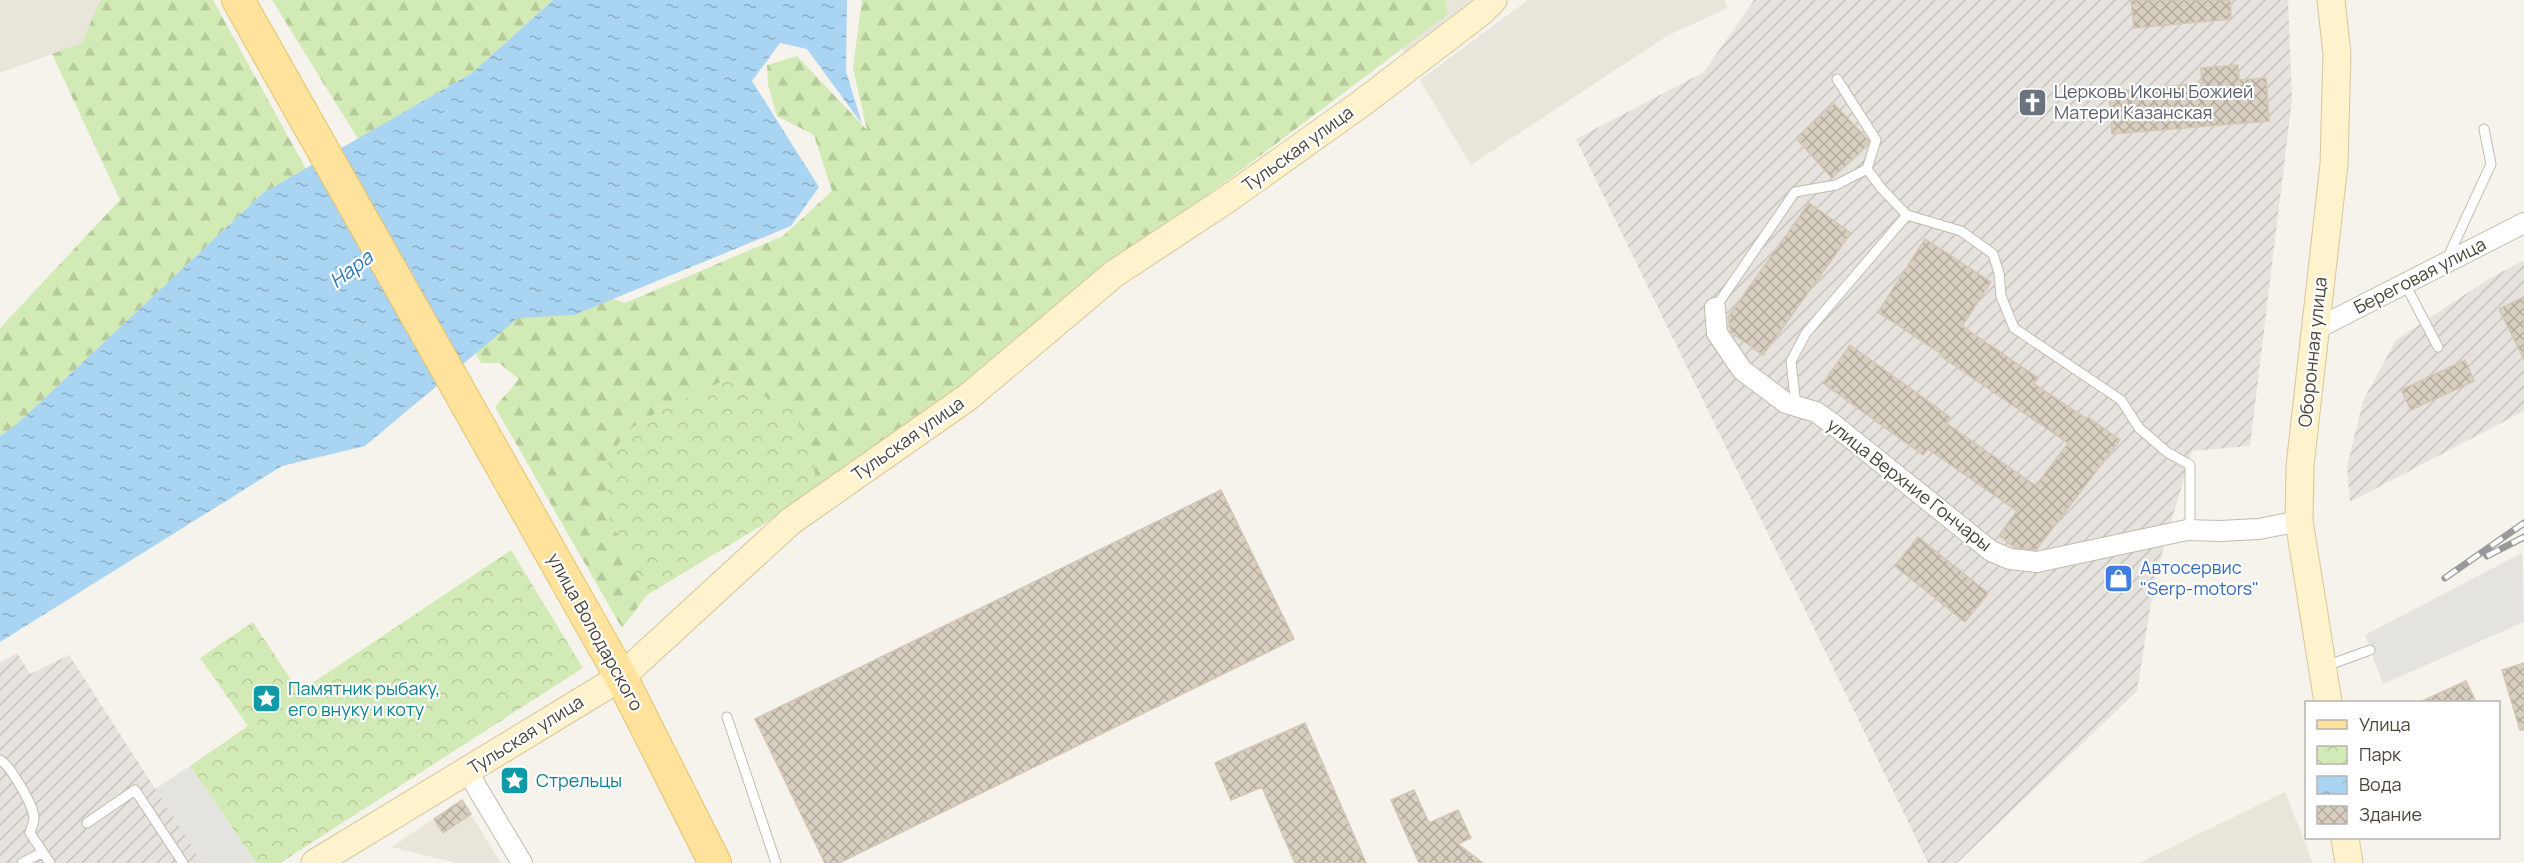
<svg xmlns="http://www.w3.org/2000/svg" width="2524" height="863" font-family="Manrope,sans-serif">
	<defs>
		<pattern id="industrial-furrows" width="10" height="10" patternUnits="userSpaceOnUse" patternTransform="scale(1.5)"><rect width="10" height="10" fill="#e6e2dd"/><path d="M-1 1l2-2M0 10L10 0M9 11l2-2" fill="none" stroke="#c7c3be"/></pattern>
		<pattern id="forest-firs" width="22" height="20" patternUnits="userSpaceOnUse" patternTransform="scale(1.5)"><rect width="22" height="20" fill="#d2eab5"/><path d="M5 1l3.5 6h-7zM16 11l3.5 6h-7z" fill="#b6ca9c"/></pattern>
		<pattern id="park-crowns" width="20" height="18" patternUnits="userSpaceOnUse" patternTransform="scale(1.5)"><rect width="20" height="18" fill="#d2eab5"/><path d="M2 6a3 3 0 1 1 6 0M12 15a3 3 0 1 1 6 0" fill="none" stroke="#b6ca9c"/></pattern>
		<pattern id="water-ripples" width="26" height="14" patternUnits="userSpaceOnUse" patternTransform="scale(1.5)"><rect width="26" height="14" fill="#a9d4f2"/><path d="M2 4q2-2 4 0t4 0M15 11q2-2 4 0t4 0" fill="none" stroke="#8caec5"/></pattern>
		<pattern id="building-cross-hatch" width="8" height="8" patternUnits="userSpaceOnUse" patternTransform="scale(1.5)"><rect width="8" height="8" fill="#d8cfc1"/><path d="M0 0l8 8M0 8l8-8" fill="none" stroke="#b1aa9e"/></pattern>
	</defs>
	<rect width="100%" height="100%" fill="#f6f3ec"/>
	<!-- residential -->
	<path fill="#eae5da" d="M0 0H100L82 43 0 73Z
		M1369 0H1475L1407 56Z
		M1528 0H1725L1728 8 1667 36 1471 165 1420 80Z
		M2285 792 2313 863H2139Z
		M462 800 501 863H457L391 847Z"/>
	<!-- industrial -->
	<path fill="url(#industrial-furrows)" d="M1754 0H2288L2292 99 2250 446 2192 451 2155 577 2137 691 1957 863H1928L1576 139 1704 72Z
		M2524 260V411L2350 502 2347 467 2363 401 2396 340 2487 280Z
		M17 653 30 674 69 655 203 863H0V663Z"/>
	<!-- forest -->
	<path fill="url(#forest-firs)" d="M100 0H213L306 169 263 193 15 426 0 436V328L120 200 52 54 82 43Z
		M272 0H553L472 73 358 139Z
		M862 0H1446L1447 15 1031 328 943 408 817 492 728 379 667 406 624 433 608 515 647 595 622 628 495 407 519 379 499 363H481L455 315 571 284 625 303 783 236 832 191 814 135 777 116 768 85 767 65 797 56 867 130 853 68Z"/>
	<!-- park -->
	<path fill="url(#park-crowns)" d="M728 379 793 410 812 451 817 492 647 595 608 515 607 466 624 433 667 406Z
		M511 550 583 668 280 863H256L190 766 248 726 200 658 253 622 299 692Z"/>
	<!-- parking -->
	<path fill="#e5e3e0" d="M2522 553 2524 622 2383 684 2365 635Z
		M190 766 256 863H203L155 789Z"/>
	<!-- water -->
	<path fill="url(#water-ripples)" d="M553 0H847L846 71 862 124 807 49 780 43 752 81 819 187 791 226 574 315 518 318 365 446 282 466 0 642V436L15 426 263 193 472 73Z"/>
	<!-- building -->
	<path fill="url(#building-cross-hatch)" stroke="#d3c7b4" stroke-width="1.5" d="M2131 0H2230L2231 19 2134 28Z
		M2238 65 2239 80 2266 78 2269 121 2112 134 2109 92 2202 83 2201 68Z
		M1834 104 1869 141 1867 146 1832 178 1796 138Z
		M1809 203 1851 233 1763 355 1731 332 1728 317Z
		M1925 239 1991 282 1962 326 2038 378 2034 384 2087 419 2088 417 2120 440 2036 550 2015 548 1999 535 2017 511 1928 449 1923 455 1823 383 1850 345 1950 417 1946 423 2036 486 2068 443 1942 357 1943 355 1878 312Z
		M2524 297V359L2499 309Z
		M2465 360 2474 381 2411 410 2401 390Z
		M1221 490 1294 639 839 863H825L755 719Z
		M1918 537 1988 593 1965 622 1895 566Z
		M2524 663V730H2520L2502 670Z
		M2466 681 2476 702H2420Z
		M1305 723 1366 863H1295L1262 787 1231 800 1215 763Z
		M1414 790 1429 823 1458 810 1471 838 1458 844 1483 863H1419L1391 800Z
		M462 800 471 814 443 833 434 819Z"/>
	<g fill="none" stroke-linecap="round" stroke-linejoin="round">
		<defs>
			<path id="lane" d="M1837 79 1876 140 1867 169 1882 189 1907 215 1961 231 1993 254 1999 273 2001 296 2014 328 2121 400 2139 428 2167 452 2190 465V530
				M2447 259 2491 164 2484 129
				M2405 284 2438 347
				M1715 308 1795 192 1836 185 1867 169
				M1796 406 1791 361 1806 333 1907 215
				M2326 666 2370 650
				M727 717 776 863
				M0 760C10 765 34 806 34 818 34 823 31 828 30 833L50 863
				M87 823 135 790 183 863
				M22 863 43 852"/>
			<path id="street" d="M1715 308 1717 333 1742 370 1786 403 1816 412 1833 424 1991 551 2010 559 2037 562 2187 530 2220 531 2259 529 2299 521
				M2316 329 2524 223
				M467 771 522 863"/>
			<path id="secondary" d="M2328 702 2299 521 2300 466 2334 164 2337 54 2331 0
				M2345 838 2349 863
				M315 863 621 677 791 521 968 397 1114 274 1229 198 1362 103 1481 12 1493 0"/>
			<path id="primary" d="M238 0 621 677 715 863"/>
		</defs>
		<!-- lane casing -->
		<use href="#lane" stroke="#c2bbae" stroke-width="11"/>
		<!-- street casing -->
		<use href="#street" stroke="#c2bbae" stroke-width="22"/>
		<!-- secondary casing -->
		<use href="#secondary" stroke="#d6c79b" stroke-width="29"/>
		<!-- primary casing -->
		<use href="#primary" stroke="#e6c16a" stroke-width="34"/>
		<!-- lane -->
		<use href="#lane" stroke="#fff" stroke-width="9"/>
		<!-- street -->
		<use href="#street" stroke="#fff" stroke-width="20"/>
		<!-- secondary -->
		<use href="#secondary" stroke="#fff3cd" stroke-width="27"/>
		<!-- primary -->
		<use href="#primary" stroke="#ffe39c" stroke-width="32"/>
		<defs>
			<path id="rail" d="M2487 556 2524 537
				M2445 578 2524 523"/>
		</defs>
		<!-- rail casing -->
		<use href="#rail" stroke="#9a9a9a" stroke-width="7"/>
		<!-- rail -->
		<use href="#rail" stroke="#fff" stroke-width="4.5" stroke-dasharray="14" stroke-linecap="butt"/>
	</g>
	<!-- icons -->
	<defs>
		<symbol id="church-square" viewBox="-11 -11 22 22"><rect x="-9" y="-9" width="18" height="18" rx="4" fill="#6b7280" stroke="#fff"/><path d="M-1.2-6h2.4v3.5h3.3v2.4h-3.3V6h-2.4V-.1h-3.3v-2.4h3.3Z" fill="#fff"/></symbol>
		<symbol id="shop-square" viewBox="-11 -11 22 22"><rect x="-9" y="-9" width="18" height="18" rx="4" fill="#3f7fe0" stroke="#fff"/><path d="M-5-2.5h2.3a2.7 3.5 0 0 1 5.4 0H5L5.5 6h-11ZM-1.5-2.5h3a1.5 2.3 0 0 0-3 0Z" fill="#fff"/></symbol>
		<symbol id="sight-square" viewBox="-11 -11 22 22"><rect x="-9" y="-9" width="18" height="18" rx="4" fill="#0f9aa8" stroke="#fff"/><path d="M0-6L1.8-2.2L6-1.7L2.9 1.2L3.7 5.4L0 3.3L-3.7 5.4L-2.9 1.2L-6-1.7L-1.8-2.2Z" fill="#fff"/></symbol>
	</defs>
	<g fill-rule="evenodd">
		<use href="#church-square" x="2016" y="86" width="33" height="33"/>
		<use href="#shop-square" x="2102" y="562" width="33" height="33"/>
		<use href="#sight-square" x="250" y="682" width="33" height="33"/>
		<use href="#sight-square" x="498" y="764" width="33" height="33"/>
	</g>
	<g text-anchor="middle" stroke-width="4.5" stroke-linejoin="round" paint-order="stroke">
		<!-- worship labels -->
		<g font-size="18" fill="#5b616d" stroke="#fff" text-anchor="start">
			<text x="2054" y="98">Церковь Иконы Божией<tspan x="2054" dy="21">Матери Казанская</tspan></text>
		</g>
		<!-- street labels -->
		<g font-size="18" fill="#4b4439" stroke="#fff">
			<text transform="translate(1298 149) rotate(-36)" y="6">Тульская улица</text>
			<text transform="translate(2420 276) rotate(-27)" y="6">Береговая улица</text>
			<text transform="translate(2313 352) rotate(-84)" y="6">Оборонная улица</text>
			<text transform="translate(908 439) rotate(-35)" y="6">Тульская улица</text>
			<text transform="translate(1909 485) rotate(38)" y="6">улица Верхние Гончары</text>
			<text transform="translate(595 632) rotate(61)" y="6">улица Володарского</text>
			<text transform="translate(526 735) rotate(-32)" y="6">Тульская улица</text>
		</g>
		<!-- shop labels -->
		<g font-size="18" fill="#366cbe" stroke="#fff" text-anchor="start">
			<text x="2140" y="574">Автосервис<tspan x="2140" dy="21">"Serp-motors"</tspan></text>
		</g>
		<!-- culture labels -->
		<g font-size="18" fill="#0d838f" stroke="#fff" text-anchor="start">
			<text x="288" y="695">Памятник рыбаку,<tspan x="288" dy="21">его внуку и коту</tspan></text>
			<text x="536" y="787">Стрельцы</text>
		</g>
		<!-- water labels -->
		<g font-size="20" font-style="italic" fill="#2e7ab2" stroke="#fff">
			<text transform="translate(351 269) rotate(-37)" y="7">Нара</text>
		</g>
	</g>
	<!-- legend -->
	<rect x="2305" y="701" width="195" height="138" fill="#ffffff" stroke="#b7b4b0" stroke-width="1.5"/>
	<rect x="2317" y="720" width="30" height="9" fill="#ffe39c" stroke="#b7b4b0" stroke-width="1.5"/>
	<text x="2359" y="731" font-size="18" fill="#4b4439">Улица</text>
	<rect x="2317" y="746" width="30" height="18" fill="url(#park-crowns)" stroke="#b7b4b0" stroke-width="1.5"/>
	<text x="2359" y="761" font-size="18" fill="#4b4439">Парк</text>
	<rect x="2317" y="776" width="30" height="18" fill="url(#water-ripples)" stroke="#b7b4b0" stroke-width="1.5"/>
	<text x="2359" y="791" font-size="18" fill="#4b4439">Вода</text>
	<rect x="2317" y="806" width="30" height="18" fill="url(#building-cross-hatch)" stroke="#b7b4b0" stroke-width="1.5"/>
	<text x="2359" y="821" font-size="18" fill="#4b4439">Здание</text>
</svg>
